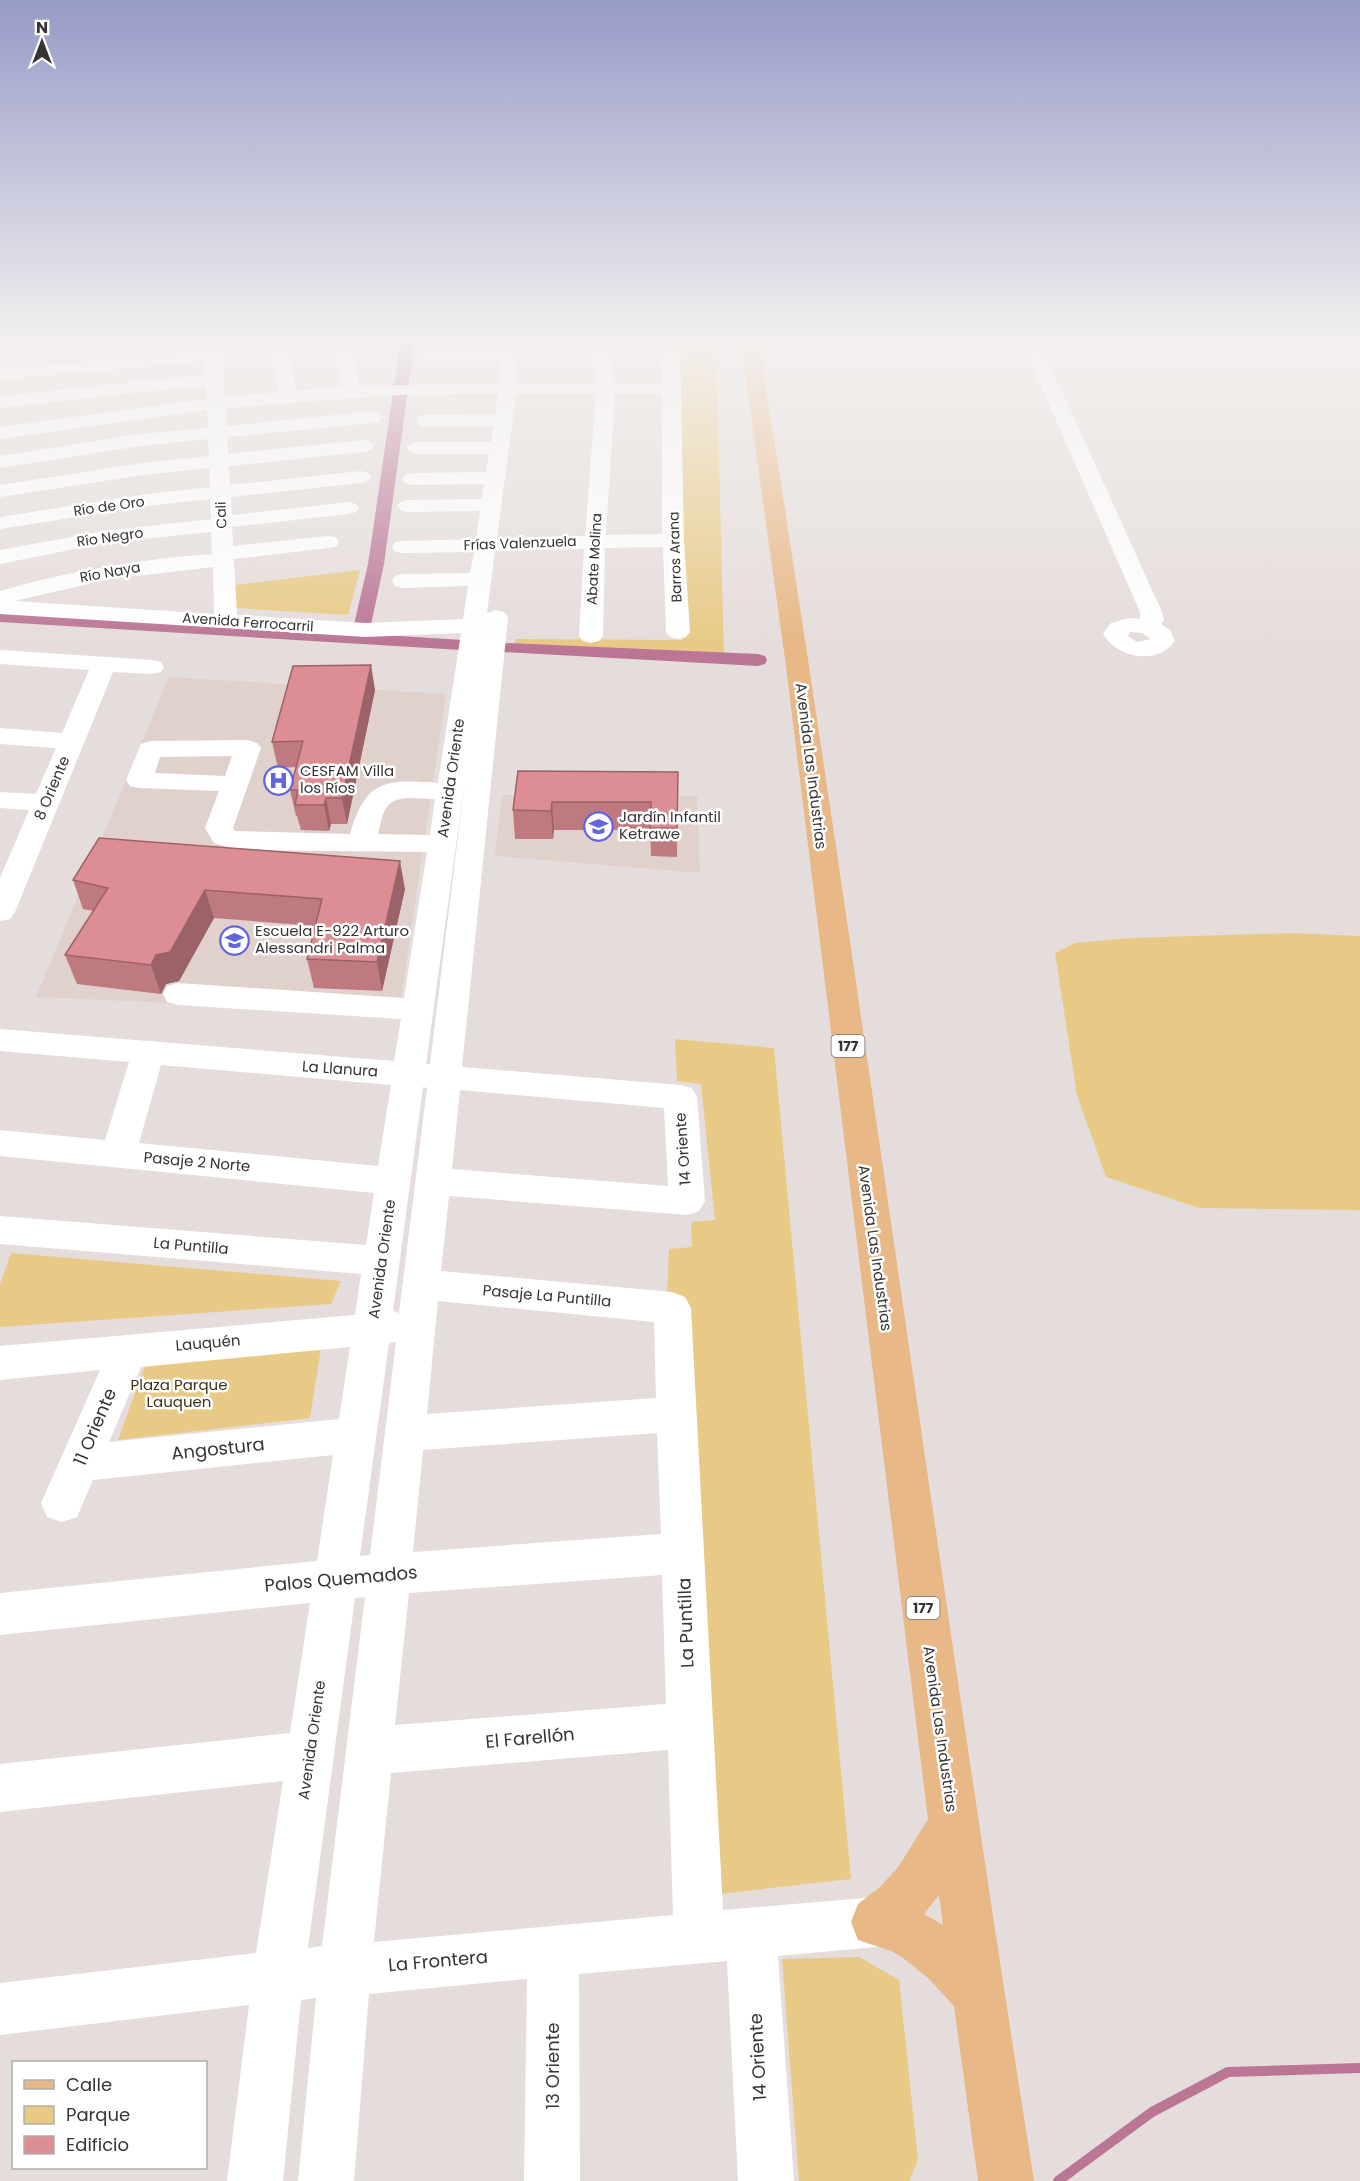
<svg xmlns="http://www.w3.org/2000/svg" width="1360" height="2181" font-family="Poppins,sans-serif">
	<rect width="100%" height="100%" fill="#e5dddb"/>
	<!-- built -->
	<path fill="#e1d1cc" d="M169 677 446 694 399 1013 36 997Z
		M502 795 697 796 700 873 495 856Z"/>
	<!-- green -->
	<path fill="#e8ca86" d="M675 338H716L724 658 514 648 515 639 683 640Z
		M360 570 348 615 236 608 235 585Z
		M1292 933 1360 936V1210L1199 1208 1106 1177 1077 1095 1055 953 1075 943 1130 938Z
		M675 1039 774 1048 851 1879 719 1894 667 1295 669 1249 692 1247 691 1222 715 1220 701 1084 677 1081Z
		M11 1253 341 1281 331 1304 0 1327V1284Z
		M322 1342 310 1418 118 1440 148 1357Z
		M859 1957 899 1980 918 2160 909 2181H799L782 1959Z"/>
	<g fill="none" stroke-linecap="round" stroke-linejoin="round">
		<!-- stream -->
		<path stroke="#bb7696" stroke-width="10" d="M1058 2181 1152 2112 1228 2072 1360 2068"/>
		<!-- canal -->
		<path fill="#bb7696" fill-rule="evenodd" d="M401 338H415L384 564 369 634 478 641 484 642 487 646 484 650 478 651 0 622V612L352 633 368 564Z
			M508 643 758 654 765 656 767 660 765 664 758 666 502 652 499 648 502 644Z"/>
		<!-- minor -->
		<path fill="#fff" fill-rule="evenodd" d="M82 338H155L152 342 146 343 0 355V345Z
			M204 338H222L225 397 278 392 269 338H287L296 391 342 387 331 338H349V341L392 338 396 342 393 346 352 351 360 386 499 383 500 362 429 361 423 360 420 356 423 352 429 351 501 352V338H519L517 383H596L589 338H607L614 383H662V338H680L684 540 690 632 686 637 678 639 670 637 666 632 663 547 605 548 603 636 599 641 591 643 583 641 579 636 584 549 495 551 487 613 496 610 504 612 508 617 462 1067 680 1085 692 1088 697 1097 705 1201 699 1211 687 1215 449 1196 441 1271 672 1292 685 1297 691 1308 723 1910 876 1897 894 1904 901 1922 894 1940 876 1947 778 1956 794 2181H738L727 1961 579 1974 580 2181H524L527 1979 369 1994 354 2181H298L316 1998 301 2000 283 2181H227L249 2005 0 2035V1983L256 1953 283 1781 0 1812V1764L290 1733 310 1603 0 1635V1593L317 1561 333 1455 93 1480 77 1517 62 1522 47 1517 41 1503 100 1370 0 1380V1346L355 1315 361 1274 0 1244V1216L366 1245 374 1193 0 1156V1130L105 1140 129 1062 0 1051V1029L394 1061 401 1019 178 1005 167 1002 163 994 167 986 178 983 404 998 427 852 237 850 214 843 205 828 219 791 139 788 130 786 126 780 141 744 150 741 248 740 257 743 261 748 233 828 235 831 350 834C366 780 384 779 438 783L461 633 366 637 0 614V591C69 571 140 559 212 554L211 532 104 543 0 564V550L104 531 211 519 210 499 147 506 0 529V517L147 494 210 487 209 468 143 475 0 497V485L143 463 209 456 208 439 140 446 0 468V456L140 434 208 428 207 410 0 439V427L207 399 206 385 0 408V396L206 375 205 361 4 379 0 378V370L205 351ZM498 394 495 414 425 415 418 417 416 421 418 425 425 427 493 426 491 442H417L410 444 407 448 410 452 417 454H489L486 472 412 473 405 475 402 479 405 483 412 485 484 484 482 499 407 500 400 502 397 506 400 510 407 512 480 511 476 539 403 541 395 542 392 547 395 552 403 553 474 552 470 573 403 574 395 576 392 581 395 586 403 588 468 586 463 619 366 623 237 615 234 559 328 548 336 547 339 542 336 537 328 536 233 546 232 527 349 514 356 512 359 508 356 504 349 502 232 515 231 497 361 483 368 481 371 477 368 473 361 471 230 485 229 466 364 452 371 450 374 446 371 442 364 440 228 454 227 437 373 423 380 421 382 417 380 413 373 411 227 426 226 408 393 395ZM516 394H596L585 536 497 538ZM615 394H662V534L606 535ZM213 567 214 614 14 601 110 579ZM232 756 225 776 155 773 160 757ZM465 780 430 1064H426ZM410 798 435 799 430 835 378 834C384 812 383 799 410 798ZM161 1065 391 1085 378 1166 139 1143ZM423 1087 427 1088 399 1313 393 1311ZM460 1090 664 1108 668 1186 452 1169ZM438 1301 654 1322 656 1398 427 1414ZM396 1342 370 1555 360 1556 389 1343ZM350 1347 339 1419 109 1442 141 1367ZM657 1433 661 1534 413 1552 423 1450ZM662 1575 666 1704 395 1725 409 1593ZM365 1597 322 1946 308 1948 355 1598ZM668 1750 673 1915 374 1942 391 1773Z
			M1020 338H1038L1162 612 1164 620 1161 624 1170 630 1175 641C1157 666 1117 658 1103 634L1111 623 1129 618 1140 619V612ZM1130 632 1142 633 1151 639 1137 642 1128 636Z
			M0 650 152 660 161 662 164 667 161 672 152 674 113 672 15 912 10 919 0 921V878L29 810 0 808V792L36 794 56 748 0 744V728L62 733 89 670 0 664Z"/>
		<!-- major -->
		<path fill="#e8b886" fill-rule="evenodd" d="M740 338H758C856 951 937 1568 1034 2181H978L954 2006 928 1978 903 1958 891 1951 858 1940 851 1922 858 1904 880 1887 899 1866 928 1819 786 666ZM939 1895 943 1925 924 1914Z"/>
	</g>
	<!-- wall -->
	<path fill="#be7a7f" d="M375 690 347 824H331L329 831 301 830 297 816H296L290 790 296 767 278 768 272 742Z
		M678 772 677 857 651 856 650 830H554L553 839H515L513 810Z
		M73 880 405 889 382 991 314 988 307 959 315 926 214 918 179 981 166 984 161 994 77 984 65 955 94 911 83 909Z"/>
	<!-- shaded-wall -->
	<path fill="#9b6368" d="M371 665 375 690 347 824 342 798Z
		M326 798 331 824 329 831 324 805Z
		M552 802 554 830 553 839 551 811Z
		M400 861 405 889 382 991 377 962Z
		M205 890 214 918 179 981 166 984 161 994 151 965 156 955Z"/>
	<!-- building -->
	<path fill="#dd8e94" stroke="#9b6368" stroke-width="1.5" d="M371 665 342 798H326L324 805H295L298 790H290L303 741 272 742 293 666Z
		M518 771 678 772 677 828H650L651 802H552L551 811 513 810Z
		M99 838 400 861 377 962 307 959 322 899 205 890 170 952 156 955 151 965 65 955 108 888 73 880Z"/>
	<!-- sky -->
	<linearGradient id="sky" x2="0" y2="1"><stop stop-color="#969bc7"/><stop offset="0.53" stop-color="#f3f0ef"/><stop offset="1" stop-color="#f3f0ef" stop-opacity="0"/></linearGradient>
	<rect width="1360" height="643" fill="url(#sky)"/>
	<!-- icons -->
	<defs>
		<symbol id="hospital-ring" viewBox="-11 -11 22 22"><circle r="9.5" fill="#fff" stroke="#6265dd" stroke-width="1.5"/><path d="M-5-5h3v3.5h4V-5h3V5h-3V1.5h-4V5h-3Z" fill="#6265dd"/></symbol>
		<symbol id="school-ring" viewBox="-11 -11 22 22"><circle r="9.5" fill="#fff" stroke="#6265dd" stroke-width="1.5"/><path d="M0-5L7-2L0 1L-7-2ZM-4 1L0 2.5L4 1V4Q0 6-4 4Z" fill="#6265dd"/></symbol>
	</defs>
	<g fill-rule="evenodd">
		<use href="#hospital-ring" x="262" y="764" width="33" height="33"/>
		<use href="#school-ring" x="582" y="810" width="33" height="33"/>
		<use href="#school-ring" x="218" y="924" width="33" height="33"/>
	</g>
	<g text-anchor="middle" stroke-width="5" stroke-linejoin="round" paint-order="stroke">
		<!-- far-street labels -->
		<g font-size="14" fill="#373433" stroke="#fff">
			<text transform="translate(109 506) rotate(-8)" y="5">Río de Oro</text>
			<text transform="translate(221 515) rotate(-92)" y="5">Cali</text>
			<text transform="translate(110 537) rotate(-8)" y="5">Río Negro</text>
			<text transform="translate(520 543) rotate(-2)" y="5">Frías Valenzuela</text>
			<text transform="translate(675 557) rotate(-92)" y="5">Barros Arana</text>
			<text transform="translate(594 559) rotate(-87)" y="5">Abate Molina</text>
			<text transform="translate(110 572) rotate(-10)" y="5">Río Naya</text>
			<text transform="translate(248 622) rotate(4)" y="5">Avenida Ferrocarril</text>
		</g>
		<!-- shield labels -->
		<g fill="#fff" stroke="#737170" stroke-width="1.5">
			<rect x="831.5" y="1035" width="33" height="22" rx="4.5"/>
			<rect x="906.5" y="1597" width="33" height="22" rx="4.5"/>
		</g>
		<g font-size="14" font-weight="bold" fill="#373433">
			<text x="848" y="1051">177</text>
			<text x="923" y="1613">177</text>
		</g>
		<!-- street labels -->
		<g font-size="15" fill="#373433" stroke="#fff">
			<text transform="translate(811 766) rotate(83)" y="5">Avenida Las Industrias</text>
			<text transform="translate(451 778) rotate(-82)" y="5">Avenida Oriente</text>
			<text transform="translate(52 788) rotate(-67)" y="5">8 Oriente</text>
			<text transform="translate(340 1069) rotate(4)" y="5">La Llanura</text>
			<text transform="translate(683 1149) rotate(-94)" y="5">14 Oriente</text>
			<text transform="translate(197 1162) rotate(5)" y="5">Pasaje 2 Norte</text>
			<text transform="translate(191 1246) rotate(5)" y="5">La Puntilla</text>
			<text transform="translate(875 1248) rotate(82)" y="5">Avenida Las Industrias</text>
			<text transform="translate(382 1259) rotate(-82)" y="5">Avenida Oriente</text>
			<text transform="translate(547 1296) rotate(5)" y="5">Pasaje La Puntilla</text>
			<text transform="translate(208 1343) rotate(-5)" y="5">Lauquén</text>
			<text transform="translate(940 1729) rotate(82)" y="5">Avenida Las Industrias</text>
			<text transform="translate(312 1740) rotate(-82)" y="5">Avenida Oriente</text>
		</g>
		<!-- poi labels -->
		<g font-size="15" fill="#373433" stroke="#fff" text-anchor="start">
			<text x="300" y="776">CESFAM Villa<tspan x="300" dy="17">los Ríos</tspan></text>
			<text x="619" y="822">Jardín Infantil<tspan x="619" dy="17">Ketrawe</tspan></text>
			<text x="255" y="936">Escuela E-922 Arturo<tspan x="255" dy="17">Alessandri Palma</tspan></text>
		</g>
		<!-- park labels -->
		<g font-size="15" fill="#403314" stroke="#fff">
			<text x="179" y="1390">Plaza Parque<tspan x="179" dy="17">Lauquen</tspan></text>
		</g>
		<!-- near-street labels -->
		<g font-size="18" fill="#373433" stroke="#fff">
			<text transform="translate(95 1427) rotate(-67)" y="6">11 Oriente</text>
			<text transform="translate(218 1449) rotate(-6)" y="6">Angostura</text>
			<text transform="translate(341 1579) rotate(-5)" y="6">Palos Quemados</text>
			<text transform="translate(686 1623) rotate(-92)" y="6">La Puntilla</text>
			<text transform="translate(530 1738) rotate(-5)" y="6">El Farellón</text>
			<text transform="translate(438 1961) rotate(-5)" y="6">La Frontera</text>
			<text transform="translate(758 2057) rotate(-93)" y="6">14 Oriente</text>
			<text transform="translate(553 2066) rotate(-90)" y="6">13 Oriente</text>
		</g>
	</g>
	<!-- legend -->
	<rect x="12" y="2061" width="195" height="108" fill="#ffffff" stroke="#afaead" stroke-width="1.5"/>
	<rect x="24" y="2080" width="30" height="9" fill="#e8b886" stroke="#afaead" stroke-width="1.5"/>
	<text x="66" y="2091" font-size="18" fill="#373433">Calle</text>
	<rect x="24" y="2106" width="30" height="18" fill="#e8ca86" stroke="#afaead" stroke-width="1.5"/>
	<text x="66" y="2121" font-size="18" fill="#373433">Parque</text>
	<rect x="24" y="2136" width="30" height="18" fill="#dd8e94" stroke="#afaead" stroke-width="1.5"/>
	<text x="66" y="2151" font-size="18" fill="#373433">Edificio</text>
	<!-- north arrow -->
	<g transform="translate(42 42)" stroke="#ffffff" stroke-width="4.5" paint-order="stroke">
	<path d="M0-4.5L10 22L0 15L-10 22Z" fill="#373433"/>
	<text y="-9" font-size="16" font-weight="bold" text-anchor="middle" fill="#373433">N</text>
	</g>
</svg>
